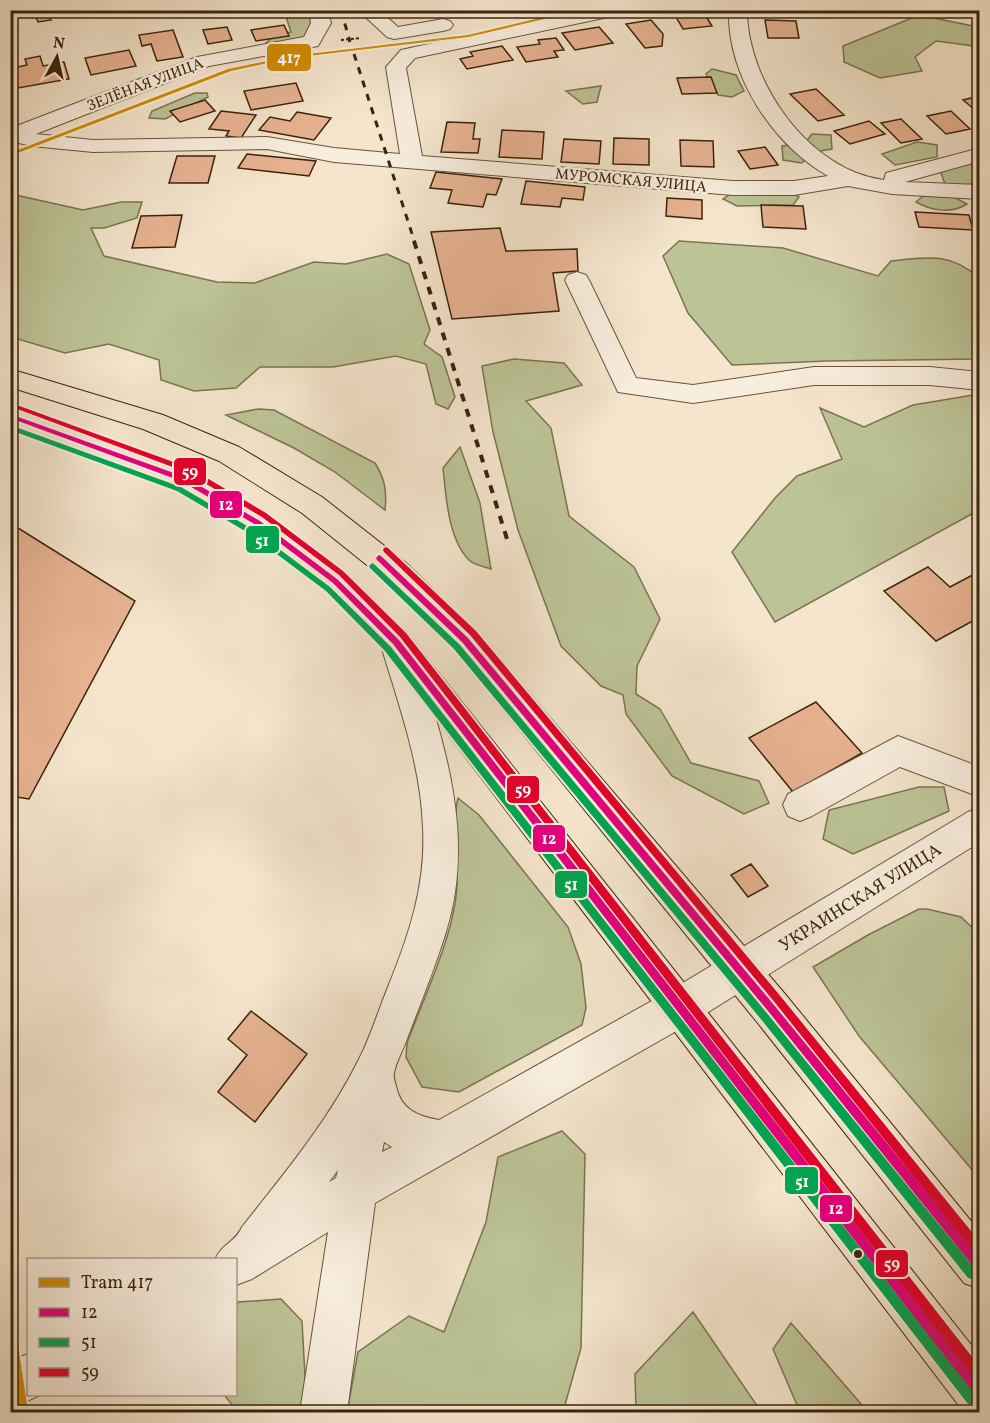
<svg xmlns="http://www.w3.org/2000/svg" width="990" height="1423" font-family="Vollkorn,serif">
	<rect width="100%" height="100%" fill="#f4e5cc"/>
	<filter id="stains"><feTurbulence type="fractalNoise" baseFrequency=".00333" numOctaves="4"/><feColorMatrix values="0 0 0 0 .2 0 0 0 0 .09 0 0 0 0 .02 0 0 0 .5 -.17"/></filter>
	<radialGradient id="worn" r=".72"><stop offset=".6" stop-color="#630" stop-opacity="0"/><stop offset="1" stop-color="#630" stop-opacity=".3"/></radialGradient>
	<!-- green -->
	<path fill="#bcc497" stroke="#7c7351" stroke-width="1.5" d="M284 11H303L312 18 314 30C300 43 285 50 266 43L274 36 291 32Z
		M919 15 973 26 979 30V42L974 46 936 41 915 57 922 71 880 78 844 62 843 46Z
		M712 69 736 75 744 91 732 97 718 95 706 74Z
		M601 86 597 102 583 104 566 91Z
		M195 93H207L208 97 165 119 149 118 152 111Z
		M812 134 831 135 832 149 813 152 802 163 783 160 782 146 805 143Z
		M917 142 937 145V157L895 165 882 154Z
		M964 163 979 166V180L966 186 945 184 940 170Z
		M787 190 799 197 793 205 737 206 723 199 735 191Z
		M11 194 83 210 121 202H142L137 218 104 228H91L104 256 217 282 255 283 314 262 346 264 387 254 409 264 430 330 424 344 442 357 455 397 448 409 436 404 426 364 396 356 333 367H260L236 388 194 391 161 380 159 360 109 344 65 353 11 337V316H15L10 314Z
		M923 196 954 197 967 204C951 214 932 211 916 202Z
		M679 241 783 248 878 276 891 261C926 257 950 252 979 278V359L827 361 732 365 688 313 663 256Z
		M514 359 564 363 582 385 526 401 551 428 569 516 634 567 660 619 637 666 636 694 660 709 691 763 759 781 769 803 744 814 672 776 626 714 623 695 601 686 561 646 518 530 493 432 482 366Z
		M973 395 979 397V510L775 622 732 552 775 498 797 476 842 459 820 408 864 427 913 405Z
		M258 409 274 410 375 463C385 479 387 491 385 510L335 472 294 448 226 415Z
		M460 447 480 503 491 569C485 567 474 565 469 560 448 539 446 496 443 468Z
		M919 787H944L949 811 853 854 823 839 829 810Z
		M458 798 479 815 568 927 581 964 586 1008 582 1025 459 1092 422 1087 406 1057 407 1043C424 997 455 933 457 885 459 855 451 827 458 798Z
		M919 909H927L961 917 979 934V1178L859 1036 813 967 868 935Z
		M562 1131 585 1154 581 1348 563 1412H347L358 1352 409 1316 444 1332 486 1222 498 1157Z
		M281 1299 302 1321 307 1412H238L224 1395 236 1394V1308L238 1302Z
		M693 1312 758 1407 760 1412H636L635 1374Z
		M791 1323 868 1412H800L773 1349Z"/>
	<!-- building -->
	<path fill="#e7b391" stroke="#3d220b" stroke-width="1.5" d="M33 10H47L51 20 38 22Z
		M702 10 712 26 683 29 673 12Z
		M651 20 663 34 662 46 645 48 626 24Z
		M765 20 796 21 799 38H768Z
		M284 25 289 36 256 41 251 30Z
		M227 27 232 40 208 44 203 30Z
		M599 27 613 43 575 50 562 33Z
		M173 30 183 57 157 61 151 44 142 46 139 35Z
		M556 38 564 50 554 51 558 57 526 62 517 47 540 44 538 40Z
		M502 46 513 60 467 69 460 59 473 56 470 52Z
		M129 50 136 66 91 75 85 58Z
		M40 56 43 66 64 62 69 79 18 88 13 68 27 65 25 59Z
		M711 77 717 93 682 94 677 78Z
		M296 83 303 101 251 110 244 91Z
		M816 89 844 115 818 121 790 94Z
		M980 96V114L963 100Z
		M205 100 215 111 180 122 170 111Z
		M221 111 256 115 241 138 226 136 229 131 209 129Z
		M951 111 970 129 946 134 927 116Z
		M297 112 331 118 314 140 259 130 270 117 290 121Z
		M901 119 922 139 901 143 881 123Z
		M869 121 885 134 850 144 834 131Z
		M447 122 475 123 473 139H480L478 153 441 152Z
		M502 130 544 132 542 159 499 157Z
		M614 138 649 139V165L613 164Z
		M564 139 601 141 599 164 561 162Z
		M680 140 713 141 714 167 681 166Z
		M765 147 778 165 750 169 738 151Z
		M247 154 316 161 309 176 238 168Z
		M177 156H215L208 183H169Z
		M436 172 502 179 496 195 487 194 483 207 448 203 452 190 430 188Z
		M526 181 585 187 583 200 562 198 560 207 521 204Z
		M667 198 702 200V219L666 216Z
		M761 205 803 206 806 229 763 227Z
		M915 212 969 215 973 230 919 227Z
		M182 215 175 247 132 248 141 216Z
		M500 228 506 251 577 249 578 271 553 273 559 311 452 319 431 232Z
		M10 523 135 601 29 799 10 796Z
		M928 567 950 587 980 571V617L936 641 884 591Z
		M816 702 862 753 793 792 749 738Z
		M751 864 768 886 748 897 731 875Z
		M251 1011 307 1054 255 1122 218 1092 247 1055 228 1039Z"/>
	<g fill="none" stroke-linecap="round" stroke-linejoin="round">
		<defs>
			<path id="minor" d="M309 10H328L331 23 318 46 209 66 36 134 93 140 267 137 334 148 400 154 386 67 401 50 584 10H622L620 14 613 16 415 58 406 68 422 156 733 181H794L828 176C772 144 727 75 729 10H747C747 83 810 171 884 180L886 173 980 148V161L905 182 980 185V199L892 194 848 186 794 195H733L334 162 267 149 93 152 32 146 10 141V123L19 125 197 57 304 37 311 23Z
				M358 10H379L398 27 443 19 450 21 453 25 450 29 443 31 394 39 387 37Z
				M577 272 586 275 589 280 636 378 693 385 814 367H930L980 372V390L930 385H814L693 403 618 392 565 280 568 275Z
				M396 629 407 633 412 642C442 737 477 832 446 932 435 968 420 1004 407 1039 403 1050 396 1062 394 1073 393 1077 395 1082 396 1086 401 1110 418 1116 439 1120L666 993 968 812 980 807V842L694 1021 375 1203 347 1412H300L328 1232 252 1279 236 1285V1260H215C222 1243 235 1243 242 1227 284 1174 329 1120 359 1059 371 1036 378 1011 388 987 409 935 426 885 423 828 421 764 398 703 380 642L385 633ZM384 1142 392 1147 382 1152ZM338 1170 336 1178 329 1182Z
				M898 736 980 767V797L900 767 812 816 800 821 788 816 783 805 788 794Z
				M28 1354V1394H42L10 1409V1361Z"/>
			<path id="major" d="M10 369 163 415 239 447 322 497 405 562 476 631 785 994 980 1232V1289L964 1283 757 1022 454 649 383 578 302 513 219 461 143 429 10 387Z
				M10 407 193 472 268 515 346 573 407 633 980 1356V1412L963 1411 385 651 324 589 248 531 173 486 10 426Z"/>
		</defs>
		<!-- minor casing -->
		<use href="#minor" stroke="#6b533b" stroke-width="2"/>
		<!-- major casing -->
		<use href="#major" stroke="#3d220b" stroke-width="2"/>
		<!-- path -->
		<path stroke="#3d220b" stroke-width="2" stroke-dasharray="3 2" stroke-linecap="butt" d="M341 40 361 38"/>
		<!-- minor -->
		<use href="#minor" fill="#f8eede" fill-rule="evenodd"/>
		<!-- major -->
		<use href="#major" fill="#f4e5cc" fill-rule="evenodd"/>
		<!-- rail-far1 -->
		<path stroke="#3d220b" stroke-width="3" stroke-dasharray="7 7" stroke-linecap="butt" d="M341 10 350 42
			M354 54 415 243"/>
		<!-- rail -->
		<path stroke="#3d220b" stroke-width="4" stroke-dasharray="8 8" stroke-linecap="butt" d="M414 241 507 539"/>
		<defs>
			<path id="bus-1" d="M10 414 185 477 260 521 337 579 399 640 980 1384V1398L976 1397 393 644 333 583 256 525 181 481 10 418Z
				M379 555 381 556 468 638 774 1005 980 1257V1271L976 1270 768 1011 462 642 377 560 376 558Z"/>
			<path id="bus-2" d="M10 425 181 487 254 530 330 587 391 647 976 1396 977 1400 976 1404 972 1405 968 1404 385 651 326 591 250 534 177 491 10 430Z
				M372 563 374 564 460 645 766 1012 976 1270 977 1274 976 1278 972 1279 968 1278 760 1018 454 649 370 568 369 566Z"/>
			<path id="bus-3" d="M14 404 190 468 266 513 343 571 406 633 980 1367V1381L976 1380 400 637 339 575 262 517 186 472 12 407 11 406Z
				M386 547 388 548 476 631 782 998 980 1242V1255L976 1254 776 1004 470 635 384 552 383 550 384 548Z"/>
		</defs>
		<!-- bus-1 casing -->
		<use href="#bus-1" stroke="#f8eede" stroke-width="4"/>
		<!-- bus-2 casing -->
		<use href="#bus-2" stroke="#f8eede" stroke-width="4"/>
		<!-- bus-3 casing -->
		<use href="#bus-3" stroke="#f8eede" stroke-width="4"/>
		<!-- bus-1 -->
		<use href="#bus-1" fill="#e5007d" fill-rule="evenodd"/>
		<!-- bus-2 -->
		<use href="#bus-2" fill="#00a651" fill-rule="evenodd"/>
		<!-- bus-3 -->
		<use href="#bus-3" fill="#e4002b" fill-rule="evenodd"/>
		<defs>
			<path id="tram-1" d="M573 10H583L468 37 291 58 231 71 10 156V153L228 69 291 56 468 35Z
				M10 1319 14 1320 15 1324 28 1412H18L10 1363Z"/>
		</defs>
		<!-- tram-1 casing -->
		<use href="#tram-1" stroke="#f8eede" stroke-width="4"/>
		<!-- tram-1 -->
		<use href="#tram-1" fill="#d28c02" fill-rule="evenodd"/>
	</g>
	<!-- markers -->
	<circle fill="#3d220b" stroke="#f8eede" stroke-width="2" cx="858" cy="1254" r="5"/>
	<g text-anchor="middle" stroke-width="5" stroke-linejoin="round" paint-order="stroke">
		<!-- far-street labels -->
		<g font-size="15" fill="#3d220b" stroke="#f8eede">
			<text transform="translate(145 84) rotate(-21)" y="5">ЗЕЛЁНАЯ УЛИЦА</text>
			<text transform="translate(631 180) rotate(5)" y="5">МУРОМСКАЯ УЛИЦА</text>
		</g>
		<!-- street labels -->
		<g font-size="18" fill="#3d220b" stroke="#f8eede">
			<text transform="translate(860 897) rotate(-32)" y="6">УКРАИНСКАЯ УЛИЦА</text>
		</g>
	</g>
	<g stroke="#f8eede" stroke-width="2">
		<rect x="266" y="43" width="46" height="29" rx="6" fill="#d28c02"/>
		<rect x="173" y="457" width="34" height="29" rx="6" fill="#e4002b"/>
		<rect x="209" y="490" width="34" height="29" rx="6" fill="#e5007d"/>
		<rect x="245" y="525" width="35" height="29" rx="6" fill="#00a651"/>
		<rect x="506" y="775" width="34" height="29" rx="6" fill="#e4002b"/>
		<rect x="532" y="824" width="34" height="29" rx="6" fill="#e5007d"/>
		<rect x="554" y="870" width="34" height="29" rx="6" fill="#00a651"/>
		<rect x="784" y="1166" width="35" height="29" rx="6" fill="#00a651"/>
		<rect x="819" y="1194" width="34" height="29" rx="6" fill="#e5007d"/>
		<rect x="875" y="1249" width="34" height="29" rx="6" fill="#e4002b"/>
	</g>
	<g font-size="16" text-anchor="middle" font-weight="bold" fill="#fff">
		<text x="289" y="63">417</text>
		<text x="190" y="477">59</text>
		<text x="226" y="510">12</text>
		<text x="262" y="546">51</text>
		<text x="523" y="795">59</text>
		<text x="549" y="844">12</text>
		<text x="571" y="890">51</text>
		<text x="802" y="1187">51</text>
		<text x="836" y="1214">12</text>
		<text x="892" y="1269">59</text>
	</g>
	<!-- margin -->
	<rect width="990" height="1423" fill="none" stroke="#f4e5cc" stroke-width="36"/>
	<rect x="12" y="12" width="966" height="1399" fill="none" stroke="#3d220b" stroke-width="3"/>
	<rect x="18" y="18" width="954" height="1387" fill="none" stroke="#3d220b" stroke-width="1.5"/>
	<!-- legend -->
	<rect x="27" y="1258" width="210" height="138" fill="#f8eede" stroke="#ad9c8a" stroke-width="1.5"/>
	<rect x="39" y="1278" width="30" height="9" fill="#d28c02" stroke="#ad9c8a" stroke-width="1.5"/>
	<text x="81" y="1288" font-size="18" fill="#3d220b">Tram 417</text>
	<rect x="39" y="1308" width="30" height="9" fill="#e5007d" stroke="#ad9c8a" stroke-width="1.5"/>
	<text x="81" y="1318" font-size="18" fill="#3d220b">12</text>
	<rect x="39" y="1338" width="30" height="9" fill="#00a651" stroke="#ad9c8a" stroke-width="1.5"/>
	<text x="81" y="1348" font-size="18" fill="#3d220b">51</text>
	<rect x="39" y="1368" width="30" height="9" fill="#e4002b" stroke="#ad9c8a" stroke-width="1.5"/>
	<text x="81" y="1378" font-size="18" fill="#3d220b">59</text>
	<!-- north arrow -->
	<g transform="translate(57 57) rotate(8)" stroke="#f8eede" stroke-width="4.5" paint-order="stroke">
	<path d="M0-4.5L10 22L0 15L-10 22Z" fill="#3d220b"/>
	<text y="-9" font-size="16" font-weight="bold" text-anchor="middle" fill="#3d220b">N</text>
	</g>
	<rect width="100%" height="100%" filter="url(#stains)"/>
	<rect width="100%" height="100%" fill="url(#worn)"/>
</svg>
